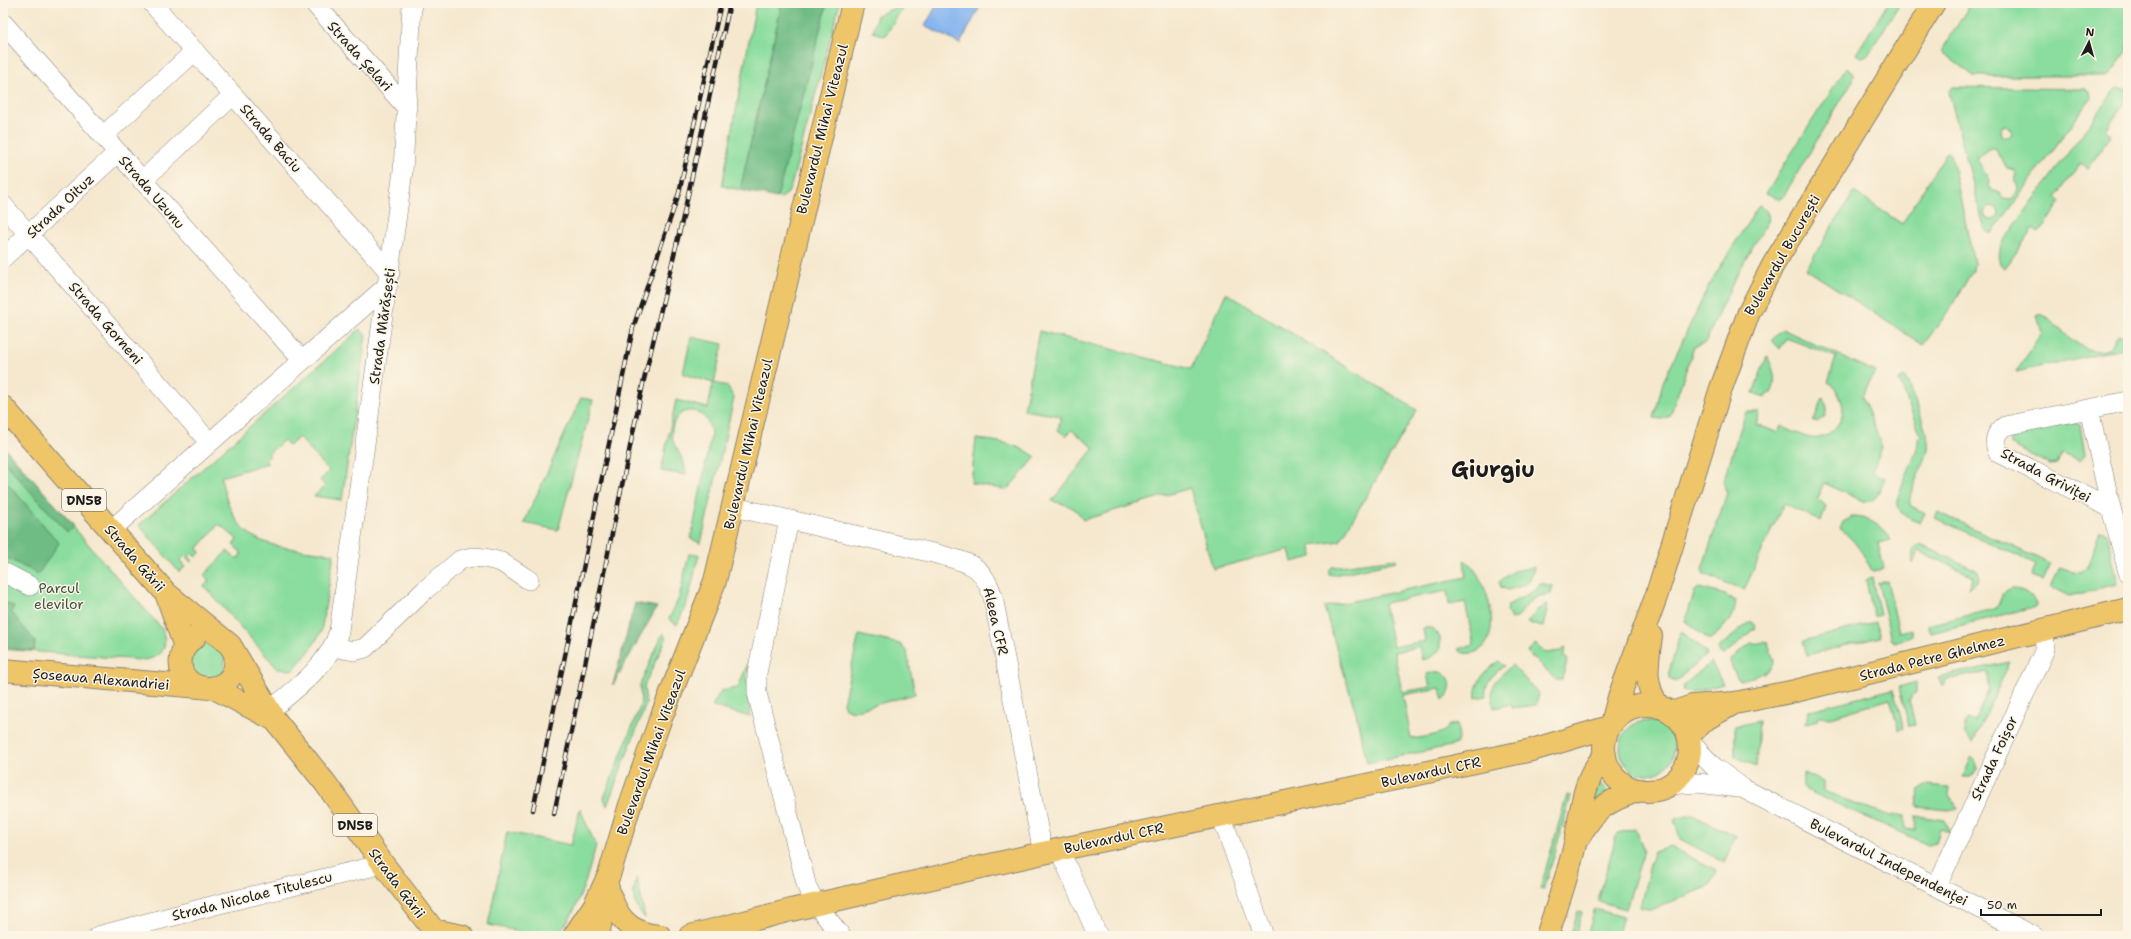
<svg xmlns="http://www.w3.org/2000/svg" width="2131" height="939" font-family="'Shantell Sans',sans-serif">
	<rect width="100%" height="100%" fill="#fcf5e5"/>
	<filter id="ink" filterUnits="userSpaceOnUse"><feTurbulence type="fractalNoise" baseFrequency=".025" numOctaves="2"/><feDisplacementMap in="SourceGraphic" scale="8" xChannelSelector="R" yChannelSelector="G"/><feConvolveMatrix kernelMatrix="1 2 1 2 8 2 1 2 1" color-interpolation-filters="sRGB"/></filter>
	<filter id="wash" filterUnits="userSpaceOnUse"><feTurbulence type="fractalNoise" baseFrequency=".012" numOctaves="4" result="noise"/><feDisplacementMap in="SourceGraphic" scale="16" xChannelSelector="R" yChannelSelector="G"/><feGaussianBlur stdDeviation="0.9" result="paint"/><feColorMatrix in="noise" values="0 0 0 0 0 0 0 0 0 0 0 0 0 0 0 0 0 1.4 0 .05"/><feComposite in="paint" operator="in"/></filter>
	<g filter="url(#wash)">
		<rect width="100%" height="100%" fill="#f5e8cf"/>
		<!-- green -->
		<path fill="#8add9e" stroke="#537c5d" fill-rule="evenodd" d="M756 3H840L791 186 788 193 781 198 722 186Z
			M1888 3H1900L1868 55 1861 57 1856 54Z
			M1971 3H2128V50L2109 76H1974L1941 52Z
			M905 4 885 36 873 32 877 15Z
			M1846 68 1854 74 1853 80 1783 197 1779 199 1766 193Z
			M1953 87 2085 89 2090 92 2091 98 1993 232 1989 233 1985 230 1949 92ZM2007 125 2011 129 2012 133 2009 137H2004L2001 135 2000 130 2003 126ZM1993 147 2007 168 2013 169 2017 174 2015 180 2019 187 2016 195 2011 199 2003 198 1999 192 1993 191 1989 186 1990 180 1976 158ZM1990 206 1995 207 1998 210 1999 215 1996 219 1991 220 1986 218 1984 213 1986 209Z
			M2118 88 2128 89V98L2106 130 2112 134 2088 168 2081 163 2056 197 2061 202 2039 233 2033 229 2005 268C1997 262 1999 251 2002 243L2113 92Z
			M1949 152 1951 154 1974 263 1973 270 1948 312 1923 345 1806 269 1854 192 1902 224 1946 153Z
			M1759 205C1766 210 1770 213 1768 222 1743 261 1724 298 1706 342L1694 347 1670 416 1662 419 1654 418 1663 382 1710 283Z
			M1226 293 1417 410 1340 541 1311 545 1312 557 1292 562 1289 549 1213 569 1190 488 1083 520C1076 506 1067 505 1052 501L1094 448 1072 430 1066 436 1058 430 1061 416 1024 410 1039 331 1191 369Z
			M2039 314 2045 316C2061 329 2085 359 2108 349 2115 346 2113 338 2119 335L2128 340V347L2016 372 2042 333 2037 315Z
			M360 329 366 335 342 500 314 496 325 486 320 480 329 471 299 437 289 446 284 440 268 454 270 456 265 460 268 463 221 477C235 551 272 545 334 554L321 632 310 650 293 670 278 669 204 586 209 581 204 575 227 551 235 558 240 557 241 552 233 545 237 539 219 524 198 548 200 553 196 557 192 553 189 556 192 560 191 562 185 556 180 560 185 567 179 572 139 525Z
			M1782 329 1875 372 1862 396 1882 447 1872 472 1885 478 1877 496 1871 501H1863L1824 483 1817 498 1826 506 1821 522 1784 503 1744 590 1704 574 1702 569 1727 493 1723 482 1746 412H1760L1756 424 1778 433 1781 426C1790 430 1801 436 1810 438 1827 441 1843 424 1843 408 1842 400 1837 391 1833 385L1828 382 1836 357 1786 338 1780 349 1772 340Z
			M691 337 723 344 714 383 727 386 734 398 701 543 691 539 711 436C712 408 676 400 672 430 669 446 686 454 686 475L661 471 676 400 708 408 713 383 683 374Z
			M1767 356C1773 367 1778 381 1771 393L1765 397 1753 393Z
			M1905 377C1911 393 1931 434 1928 450 1926 463 1904 497 1911 506L1925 513 1920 523C1914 520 1905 518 1901 512 1888 498 1920 458 1918 438L1921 436 1899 380Z
			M581 398 593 400 558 530 524 523Z
			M1823 398 1827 407 1825 416 1817 422H1813Z
			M2072 422 2080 425 2085 455 2080 460 2062 453 2057 464 2050 465 2010 444V434Z
			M976 439C998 441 1018 444 1036 457L1007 490 971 483Z
			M3 446 162 629C169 648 162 659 141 660L3 649Z
			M1938 512 2050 564 2042 581 2031 577 2036 564 1935 518Z
			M1852 517C1868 517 1883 526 1891 540L1878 543 1884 569 1872 571C1864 554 1855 540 1840 529L1843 522Z
			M2100 531 2107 533 2118 585 2069 596 2051 587 2060 567 2074 572 2081 573 2087 568Z
			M1920 545 1977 570C1982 579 1977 584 1968 588L1973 576 1919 551 1913 563C1912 555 1911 548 1920 545Z
			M689 554 699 555 688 600 677 625 669 619 679 598Z
			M1396 559 1397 561 1334 575 1329 574V570L1332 567Z
			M1464 560C1488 573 1508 648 1471 653 1465 654 1462 653 1458 649L1474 645 1465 602 1449 605 1447 591 1384 603 1393 647 1425 641 1423 628H1431L1440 637V649C1435 656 1430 658 1422 660L1419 647 1394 652 1402 692 1430 687 1427 674C1432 673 1438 670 1443 673 1454 678 1452 694 1443 700L1440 688 1403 695 1411 739C1421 737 1446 736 1449 725L1457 724 1459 739 1456 744 1450 746 1367 763 1356 713 1324 607 1466 577Z
			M1534 567C1529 586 1526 585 1508 590L1501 587 1499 582 1513 571Z
			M1872 578 1880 615 1874 617 1866 580Z
			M1887 581 1899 632 1912 629V636L1895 642 1891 639 1878 583Z
			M1540 583 1553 586 1551 594C1530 596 1529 603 1517 618L1511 619 1507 612 1508 605 1537 589Z
			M1699 588 1725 595 1735 601C1738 616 1721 629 1712 639H1708L1685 621 1695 591Z
			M2012 589C2024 589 2032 595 2037 606L1931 633 1928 625 1997 608 2003 593Z
			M1548 605 1543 627 1527 623 1537 610Z
			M1751 621 1756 627 1724 655 1721 654 1718 648Z
			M1876 622 1880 637 1807 655 1803 641Z
			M663 633 666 639 644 686 646 704 607 806 604 798 641 704 640 685Z
			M1680 633H1683L1706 652V655L1676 681H1673L1669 678V672Z
			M859 635 900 644 907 652 915 694 853 711 845 708 843 703Z
			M1765 642 1768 643 1774 661C1770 675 1753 676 1741 680L1737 678 1730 662 1731 659 1751 644Z
			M211 643 226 655 223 674 205 681 190 668 191 654 202 644Z
			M1535 644 1546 653 1561 651 1566 647 1563 657 1568 658 1562 679H1555L1527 652Z
			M749 660 747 683 750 717 712 706 721 691 738 688Z
			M1499 661 1504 666C1494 674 1484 682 1486 696L1476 698C1474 681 1486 671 1499 661Z
			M1711 662 1723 684 1691 693 1683 691 1684 685Z
			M2010 662 1973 742 1965 734V723L1967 719 1974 722 1989 689 1988 672 1944 680 1945 686 1941 685 1938 677Z
			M1512 665 1539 694 1536 705 1512 708 1511 704 1494 708C1489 681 1493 683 1512 665Z
			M1916 682V692L1909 700 1915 725 1909 726 1899 687Z
			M1893 689 1904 728 1899 730 1890 699 1831 717 1818 716 1817 721 1806 724 1808 712 1811 710Z
			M1759 721 1756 767 1735 757V729L1736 726Z
			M1620 748a27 27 0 1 1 54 0a27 27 0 1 1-54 0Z
			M1972 756 1977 764V769L1971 777H1963Z
			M1803 772 1823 782V791L1893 817 1894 814 1905 816V829L1915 830 1916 816 1945 820 1950 832 1940 829 1936 843 1928 845 1806 790 1803 786Z
			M1595 778 1608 792 1593 804Z
			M1926 785 1950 787 1949 795 1958 808 1949 810 1917 807 1919 789Z
			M1567 795 1571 796 1544 890 1540 889Z
			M580 809 596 846C589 867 574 937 546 936 527 935 507 928 488 925L507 832 571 845Z
			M1692 815 1736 836 1724 862 1680 839 1674 819Z
			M1635 829 1644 850 1626 909 1598 901 1617 833Z
			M1671 847 1716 871 1710 886 1651 910 1640 907 1653 852Z
			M637 878 645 918C633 905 631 895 637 878Z
			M1595 909 1623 917 1617 936H1587Z
			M1578 911 1582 912 1575 936H1570Z"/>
		<!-- forest -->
		<path fill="#6fbc85" stroke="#466c50" d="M782 3H827L777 198 740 190Z
			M3 446 74 526 67 532 3 461Z
			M3 478 59 543 38 574 3 556Z
			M3 601 14 607 11 612 35 641 34 651 3 649Z
			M635 603 657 607 613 685Z"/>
		<!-- water -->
		<path fill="#83b4ef" stroke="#506886" d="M938 3H982L960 44 925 26Z"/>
	</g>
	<g filter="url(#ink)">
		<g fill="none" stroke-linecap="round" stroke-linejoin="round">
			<defs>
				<path id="minor" d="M152 3 390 273
					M314 3 407 108
					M3 23 302 360
					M103 136 195 51
					M142 181 233 95
					M3 205 209 442
					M3 258 117 153
					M2128 401 2005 426C1995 433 1993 441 1998 453L2111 508 2128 572
					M2089 409 2111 508
					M734 507 937 554C969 563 982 563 993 597L1043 853
					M789 520 757 673V693L807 887 816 904 841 936
					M111 530 388 285
					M3 572 30 586
					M333 647 354 651 365 648 425 590 460 560 472 557 485 558 501 562 529 580
					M269 711C295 690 330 664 339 631L403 171 412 3
					M1689 741 1714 767 1744 789 2034 936
					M1668 785 1698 783 1738 788
					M1221 815 1264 936
					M1059 849 1098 936
					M1937 886 2045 649 2044 630
					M98 936 219 904 383 864"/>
				<path id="major" d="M3 407 166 593 185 647
					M166 593 230 645 275 720 326 784 383 864 438 936
					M1651 636C1648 663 1642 682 1659 707
					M194 638C187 642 182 649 181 658 175 697 242 700 235 654
					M3 670 200 687
					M214 688 273 719
					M1604 748a43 43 0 1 1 86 0a43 43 0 1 1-86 0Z
					M1672 713 1692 706 1735 703 1795 691 2128 609
					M1612 723 1619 697 1656 597 1720 391 1749 312 1773 265 1934 3
					M1688 736 1706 719 1731 705
					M1579 837C1595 808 1609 800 1640 790
					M607 885C615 915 627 934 660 936
					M433 930 462 936
					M574 936 594 906 609 875 630 805 659 723 715 581 853 3
					M598 936 606 892
					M690 936 791 910 1043 853 1532 750 1609 727
					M1547 936C1557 906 1568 875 1575 844 1581 814 1582 779 1605 755"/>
			</defs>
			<!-- minor casing -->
			<use href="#minor" stroke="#888276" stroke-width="20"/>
			<!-- major casing -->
			<use href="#major" stroke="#888276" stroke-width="24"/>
			<!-- minor -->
			<use href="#minor" stroke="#fff" stroke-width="19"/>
			<!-- major -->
			<use href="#major" stroke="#eec569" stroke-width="22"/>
			<defs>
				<path id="rail" d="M533 810 633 328 679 193 721 3
					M554 814 643 384 684 213 730 3"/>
			</defs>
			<!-- rail casing -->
			<use href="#rail" stroke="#1c1c1c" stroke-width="4.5"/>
			<!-- rail -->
			<use href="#rail" stroke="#fcf5e5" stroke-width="3" stroke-dasharray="9" stroke-linecap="butt"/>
		</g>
	</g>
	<g text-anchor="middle" stroke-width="3" stroke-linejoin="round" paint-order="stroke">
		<!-- shield labels -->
		<g fill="#fcf5e5" stroke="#5f5d58" stroke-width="1">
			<rect x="62" y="489" width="44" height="22" rx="3"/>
			<rect x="333" y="814" width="44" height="22" rx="3"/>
		</g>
		<g font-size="13" font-weight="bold" fill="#1c1c1c">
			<text x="84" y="505">DN5B</text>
			<text x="355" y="830">DN5B</text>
		</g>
		<!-- street labels -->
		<g font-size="14" fill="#1c1c1c" stroke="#fcf5e5">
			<text transform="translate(360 56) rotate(48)" y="5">Strada Șelari</text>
			<text transform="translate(822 129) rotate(-76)" y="5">Bulevardul Mihai Viteazul</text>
			<text transform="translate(271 138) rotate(49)" y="5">Strada Baciu</text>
			<text transform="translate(152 192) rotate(49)" y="5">Strada Uzunu</text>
			<text transform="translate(60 206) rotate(-43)" y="5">Strada Oituz</text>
			<text transform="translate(1782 255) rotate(-60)" y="5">Bulevardul București</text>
			<text transform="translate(106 323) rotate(49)" y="5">Strada Gorneni</text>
			<text transform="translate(382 326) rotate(-82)" y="5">Strada Mărășești</text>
			<text transform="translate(748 444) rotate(-77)" y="5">Bulevardul Mihai Viteazul</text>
			<text transform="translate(2046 475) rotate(28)" y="5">Strada Griviței</text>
			<text transform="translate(135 558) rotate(49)" y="5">Strada Gării</text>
			<text transform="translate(996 621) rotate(77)" y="5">Aleea CFR</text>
			<text transform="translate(1932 658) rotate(-14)" y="5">Strada Petre Ghelmez</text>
			<text transform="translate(101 679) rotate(5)" y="5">Șoseaua Alexandriei</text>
			<text transform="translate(651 752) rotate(-70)" y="5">Bulevardul Mihai Viteazul</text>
			<text transform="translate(1994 758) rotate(-65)" y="5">Strada Foișor</text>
			<text transform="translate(1431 772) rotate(-12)" y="5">Bulevardul CFR</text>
			<text transform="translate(1114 838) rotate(-12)" y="5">Bulevardul CFR</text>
			<text transform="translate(1889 862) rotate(27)" y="5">Bulevardul Independenței</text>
			<text transform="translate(397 883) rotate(53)" y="5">Strada Gării</text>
			<text transform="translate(252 896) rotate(-14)" y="5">Strada Nicolae Titulescu</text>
		</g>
		<!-- park labels -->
		<g font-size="14" fill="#3d5643" stroke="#fcf5e5">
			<text x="59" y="593">Parcul<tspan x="59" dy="16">elevilor</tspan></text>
		</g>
		<!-- town labels -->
		<g font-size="22" font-weight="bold" fill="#1c1c1c" stroke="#fcf5e5">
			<text x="1493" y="477">Giurgiu</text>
		</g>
	</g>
	<!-- margin -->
	<rect width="2131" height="939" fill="none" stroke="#fcf5e5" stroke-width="16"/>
	<!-- north arrow -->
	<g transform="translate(2089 42) rotate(6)" stroke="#fcf5e5" stroke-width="3" paint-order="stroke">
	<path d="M0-3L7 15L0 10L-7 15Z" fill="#1c1c1c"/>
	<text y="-6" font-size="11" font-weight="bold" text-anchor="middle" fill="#1c1c1c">N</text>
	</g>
	<!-- scale -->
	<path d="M1981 909v6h120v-6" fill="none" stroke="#1c1c1c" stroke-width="2"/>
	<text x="1987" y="909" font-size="12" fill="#1c1c1c" stroke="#fcf5e5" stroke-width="3" paint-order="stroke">50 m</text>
</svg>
